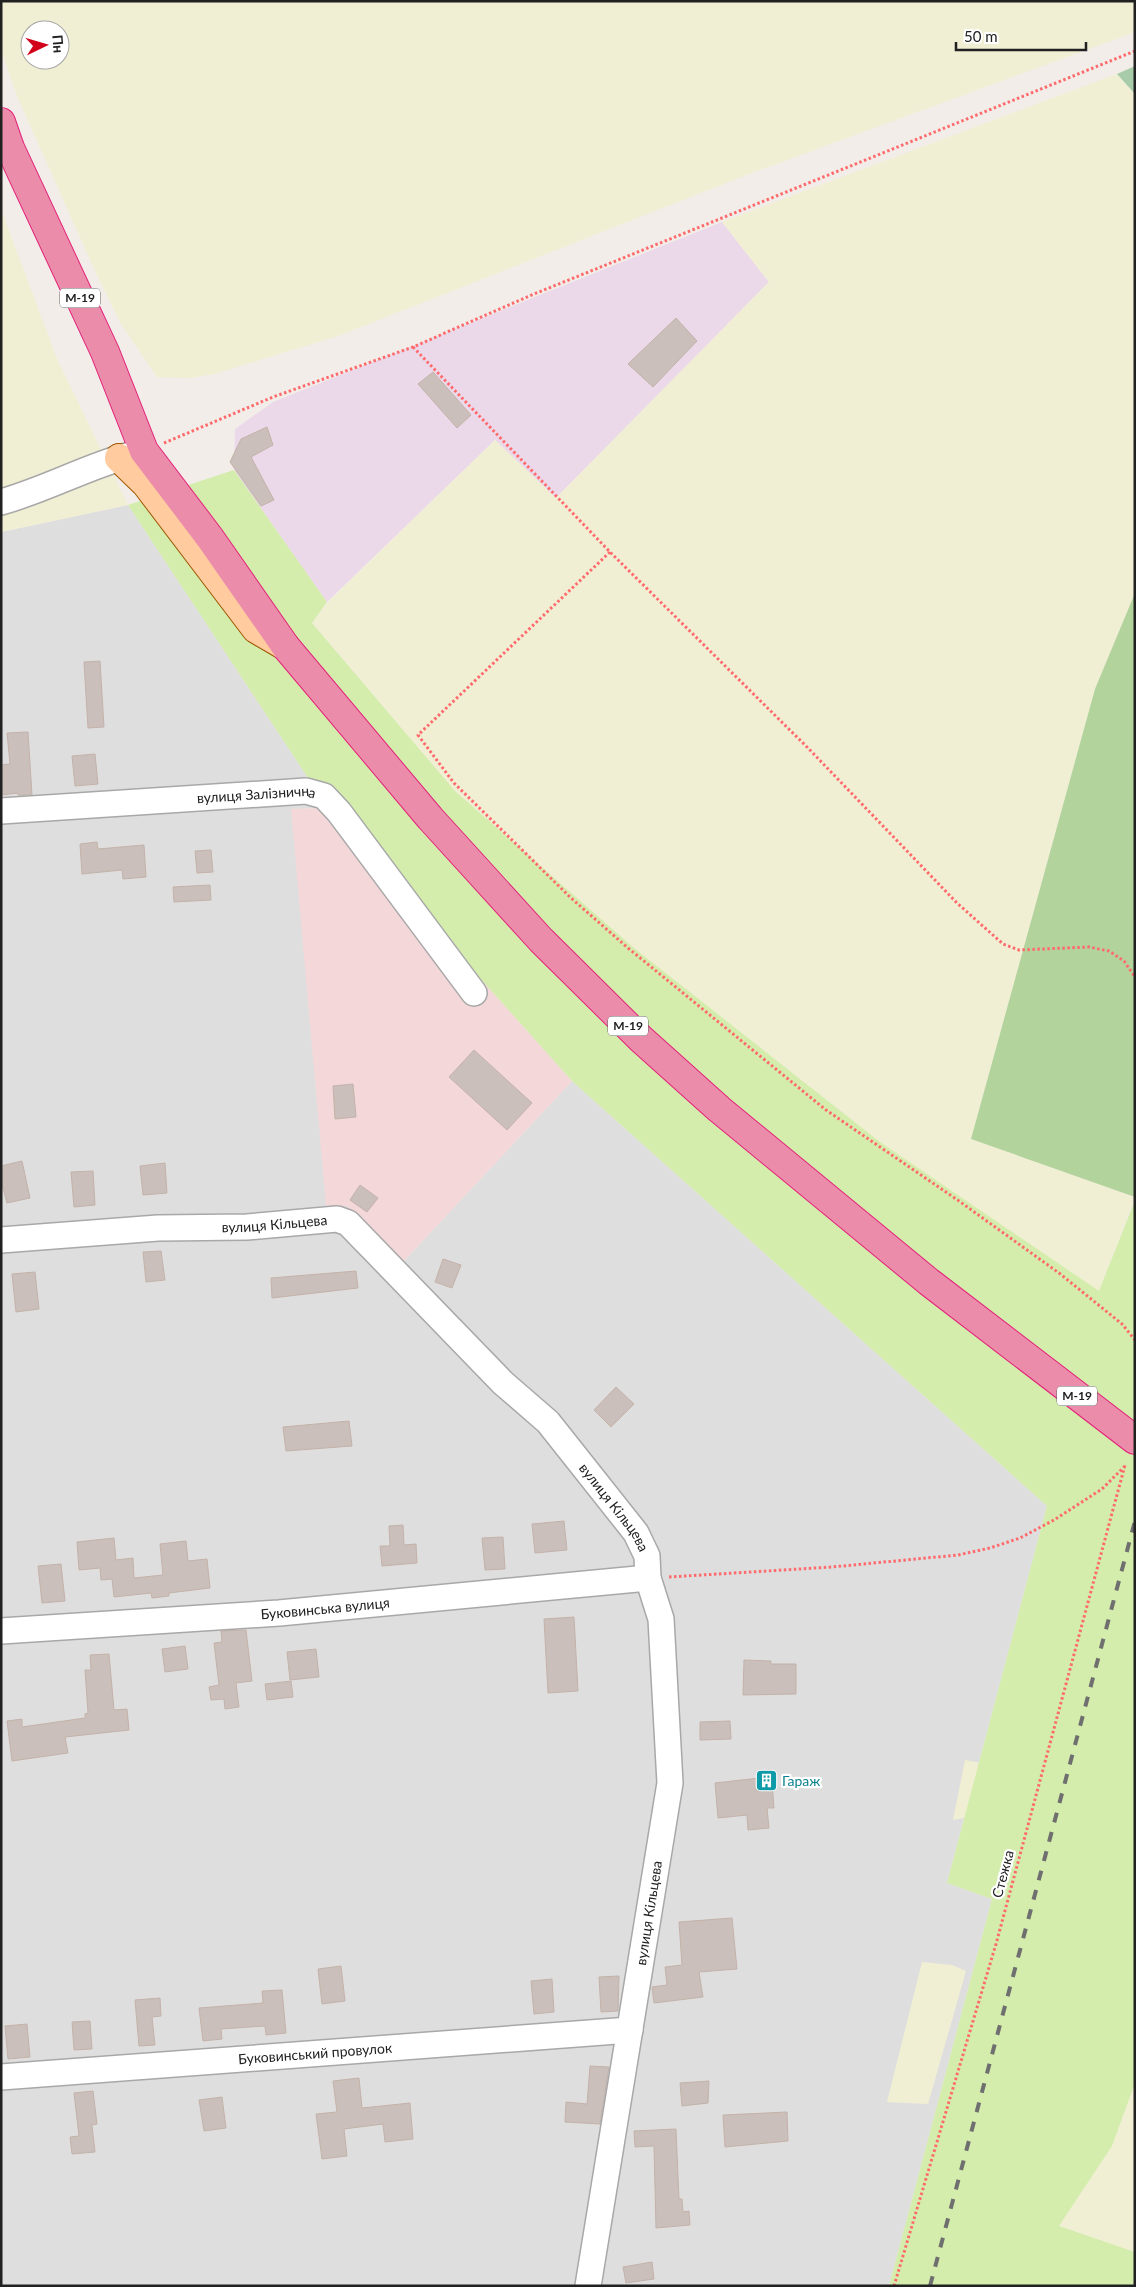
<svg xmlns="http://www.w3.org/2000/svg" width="1136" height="2287" font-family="Lato,sans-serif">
	<rect width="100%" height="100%" fill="#f2ede8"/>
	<!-- residential -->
	<path fill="#dfdede" d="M128 505 328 808 292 809 347 1206 403 1262 572 1081 1047 1506 947 1883 992 1899 889 2286H1V532Z"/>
	<!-- commercial -->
	<path fill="#f3d7d9" d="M328 808 572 1081 403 1262 347 1206H326L291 809Z"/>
	<!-- industrial -->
	<path fill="#ebd9ea" d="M722 222 769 282 555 499 495 440 327 602 234 470 235 429 273 402Z"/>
	<!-- farmland -->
	<path fill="#f1efd3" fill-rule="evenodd" d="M1 1H1135V32L749 174 338 336 214 374 190 378 157 377 121 324 95 271 17 96 1 50ZM30 30H60V60H30Z
		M1117 74 1135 94V593L1095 689 971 1139 1135 1197 1099 1292 880 1142 634 948 455 791 312 623 328 602 495 440 556 498 769 282 722 222Z
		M1 209 57 359 128 505 1 532Z
		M965 1760 987 1764 975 1816 953 1820Z
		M922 1962 952 1965 966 1971 928 2104 887 2102Z
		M1135 2083V2252L1059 2226 1112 2146Z"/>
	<!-- grass -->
	<path fill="#d4edac" d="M234 470 327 602 312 623 455 791 634 948 880 1142 1099 1291 1135 1200V2083L1112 2146 1059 2226 1135 2252V2286H889L992 1899 947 1883 1047 1506 572 1081 328 808 128 505Z"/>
	<!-- forest -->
	<path fill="#b2d39b" d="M1135 593V1197L971 1139 1095 689Z"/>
	<!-- cemetery -->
	<path fill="#a8cca9" d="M1135 66V94L1117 74Z"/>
	<!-- building -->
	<path fill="#cabfba" stroke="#c4b2a9" d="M676 318 697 341 653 387 628 364Z
		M433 372 471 415 457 428 418 384Z
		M267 427 273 445 251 457 274 500 261 506 230 462 241 439Z
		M100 661 104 727 88 728 84 662Z
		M28 732 32 795H18V793L1 795V765L10 764 7 733Z
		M95 754 98 784 75 786 72 756Z
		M97 842 98 849 144 845 146 877 123 879 122 870 82 874 80 844Z
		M211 850 213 872 197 873 195 851Z
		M210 885 211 900 174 902 173 887Z
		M474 1050 532 1103 507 1130 449 1077Z
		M353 1084 356 1117 335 1119 333 1086Z
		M22 1161 30 1198 7 1203 1 1180V1166Z
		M165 1163 167 1193 143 1195 140 1166Z
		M93 1171 95 1205 74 1207 71 1172Z
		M360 1185 378 1198 367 1212 350 1200Z
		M161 1251 165 1280 146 1282 143 1252Z
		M443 1259 461 1265 452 1288 435 1282Z
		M356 1271 358 1288 272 1298 271 1278Z
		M35 1272 39 1309 16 1312 12 1274Z
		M616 1387 634 1404 611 1427 594 1410Z
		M349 1421 352 1446 286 1451 283 1427Z
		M564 1521 567 1550 535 1553 532 1524Z
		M403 1525 404 1545 416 1544 417 1563 382 1566 380 1546H390L389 1526Z
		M503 1537 505 1569 485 1570 482 1538Z
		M114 1538 116 1560 133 1558 134 1578 163 1575 160 1544 186 1541 188 1561 207 1559 210 1588 169 1593V1596L152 1598 151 1593 114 1597 112 1579 101 1580 100 1568 79 1570 77 1542Z
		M61 1564 65 1601 42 1603 38 1566Z
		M574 1617 578 1691 548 1693 544 1619Z
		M246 1630 252 1681 236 1683 239 1707 225 1709 224 1699 211 1700 209 1687 219 1685 214 1643 222 1642 221 1631Z
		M185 1646 188 1669 165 1672 162 1649Z
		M316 1649 319 1677 290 1680 287 1652Z
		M109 1654 114 1710 127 1709 129 1730 65 1737 68 1753 12 1761 7 1721 22 1719V1727L85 1718V1714L88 1713 85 1670H91L90 1655Z
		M744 1660 771 1661V1664H796V1694L743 1695Z
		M291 1681 293 1697 267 1700 265 1684Z
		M730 1721 731 1739 700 1740V1722Z
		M771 1770 774 1808H767L769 1828 748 1830 747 1815 718 1818 715 1783 759 1778 758 1771Z
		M732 1918 737 1969 699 1972 703 1997 654 2003 652 1987 667 1985 665 1967 682 1965 679 1922Z
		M341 1966 345 2001 322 2004 318 1969Z
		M619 1976 618 2011 601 2012 599 1977Z
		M552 1979 554 2012 534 2014 531 1981Z
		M282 1990 286 2033 266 2035 265 2026 221 2029 222 2039 203 2041 199 2008 263 2003 262 1991Z
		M160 1998 161 2016 152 2017 155 2045 139 2046 135 2000Z
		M90 2021 92 2049 74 2050 72 2022Z
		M27 2024 30 2057 8 2059 5 2026Z
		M590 2066 609 2067 600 2124 565 2122 566 2102 587 2104Z
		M359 2078 362 2108 410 2103 413 2139 385 2142 383 2124 344 2129 347 2156 322 2159 316 2114 337 2112 333 2081Z
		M709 2081 708 2103 682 2106 680 2083Z
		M93 2091 97 2124 92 2125 95 2152 72 2154 70 2137 79 2136 74 2093Z
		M222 2097 226 2128 204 2131 199 2100Z
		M787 2112 788 2141 725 2147 723 2115Z
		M676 2129 679 2199H682L683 2212 689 2211 690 2225 656 2228 654 2146 635 2147 634 2131Z
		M652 2262 654 2279 626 2283 623 2267Z"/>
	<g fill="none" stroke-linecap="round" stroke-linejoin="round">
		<defs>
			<g id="minor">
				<path d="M1 502C48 489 91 464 139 453"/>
				<path id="s1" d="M1 811 306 791 324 796 339 812 474 993"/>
				<path id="s2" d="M1 1240 158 1228 247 1227 337 1219 348 1223 503 1383 548 1422 636 1533 647 1556 648 1578 661 1619 670 1783 588 2286"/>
				<path id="s3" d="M1 1631 279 1613 648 1578"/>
				<path id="s4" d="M1 2077 630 2030"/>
			</g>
			<path id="major" d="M119 458 146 484 256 629 285 646"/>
			<path id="highway" d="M1 122 10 148 105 352 144 451 210 538 286 647 430 818 541 940 641 1039 719 1109 929 1282 1135 1440"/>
		</defs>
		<!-- minor casing -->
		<use href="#minor" stroke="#a8a8a8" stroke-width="28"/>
		<!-- major casing -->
		<use href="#major" stroke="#9e5700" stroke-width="30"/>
		<!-- highway casing -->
		<use href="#highway" stroke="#e3217a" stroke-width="30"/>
		<!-- path -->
		<path stroke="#ff6b6d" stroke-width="3" stroke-dasharray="2.5 2.5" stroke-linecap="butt" d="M413 347 610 552 808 748 957 903 1003 944 1019 950 1089 947 1109 951 1124 961 1135 977
			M164 443 273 397 413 347 534 294 1135 51
			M610 552 418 735 454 783 571 898 628 948 826 1110 959 1201 1059 1273 1122 1324 1135 1340
			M669 1577 832 1567 958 1555 990 1548 1020 1538 1054 1520 1102 1489 1124 1467
			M894 2286 996 1944 1125 1465"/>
		<!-- minor -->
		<use href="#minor" stroke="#fff" stroke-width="25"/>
		<!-- major -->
		<use href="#major" stroke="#ffcb9f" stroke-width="28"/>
		<!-- highway -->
		<use href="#highway" stroke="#eb8daa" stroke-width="28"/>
		<!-- rail -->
		<path stroke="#6f6f6f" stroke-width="4" stroke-dasharray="10 10" stroke-linecap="butt" d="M930 2286 1135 1521"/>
	</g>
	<!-- icons -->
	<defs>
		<symbol id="building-square" viewBox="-11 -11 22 22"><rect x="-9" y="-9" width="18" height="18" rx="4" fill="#0f9aa8" stroke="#fff"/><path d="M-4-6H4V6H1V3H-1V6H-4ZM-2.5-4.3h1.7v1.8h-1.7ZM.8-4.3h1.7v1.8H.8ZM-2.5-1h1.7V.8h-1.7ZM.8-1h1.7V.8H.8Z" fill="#fff"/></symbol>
	</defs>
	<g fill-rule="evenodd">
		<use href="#building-square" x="754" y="1768" width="25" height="25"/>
	</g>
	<g text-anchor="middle" stroke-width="4.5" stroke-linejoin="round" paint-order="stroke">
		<!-- shield labels -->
		<g fill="#fff" stroke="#646464" stroke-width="1">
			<rect x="60" y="288.5" width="40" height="19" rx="4"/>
			<rect x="608" y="1016.5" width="40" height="19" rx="4"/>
			<rect x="1057" y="1386.5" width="40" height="19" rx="4"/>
		</g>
		<g font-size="12" font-weight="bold" fill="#212121">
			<text x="80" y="302">М-19</text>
			<text x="628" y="1030">М-19</text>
			<text x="1077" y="1400">М-19</text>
		</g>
		<!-- street labels -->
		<g font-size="14" fill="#212121" stroke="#fff">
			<text dy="5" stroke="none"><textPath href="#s1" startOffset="256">вулиця Залізнична</textPath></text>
			<text dy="5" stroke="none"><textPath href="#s2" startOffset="274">вулиця Кільцева</textPath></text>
			<text dy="5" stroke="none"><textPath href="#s2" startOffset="739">вулиця Кільцева</textPath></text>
			<text dy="5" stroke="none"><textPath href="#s3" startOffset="325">Буковинська вулиця</textPath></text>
			<text transform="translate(1003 1874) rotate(-75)" y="5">Стежка</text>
			<text transform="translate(649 1913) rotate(-81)" y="5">вулиця Кільцева</text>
			<text dy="5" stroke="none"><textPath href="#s4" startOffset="315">Буковинський провулок</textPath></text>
		</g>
		<!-- culture labels -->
		<g font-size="14" fill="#0d838f" stroke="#fff" text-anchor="start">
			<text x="782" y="1786">Гараж</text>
		</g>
	</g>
	<!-- border -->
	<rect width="1136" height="2287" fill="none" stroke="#212121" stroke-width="5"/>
	<!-- north arrow -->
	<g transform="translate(45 45) rotate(85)"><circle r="24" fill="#ffffff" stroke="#a6a6a6"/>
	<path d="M0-4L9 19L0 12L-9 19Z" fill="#d20019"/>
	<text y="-8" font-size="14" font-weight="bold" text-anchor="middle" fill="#212121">Пн</text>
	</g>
	<!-- scale -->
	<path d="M956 42v8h130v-8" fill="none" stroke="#212121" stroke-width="2.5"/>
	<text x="964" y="42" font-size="15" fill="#212121" stroke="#ffffff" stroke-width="4" paint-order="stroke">50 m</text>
</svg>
